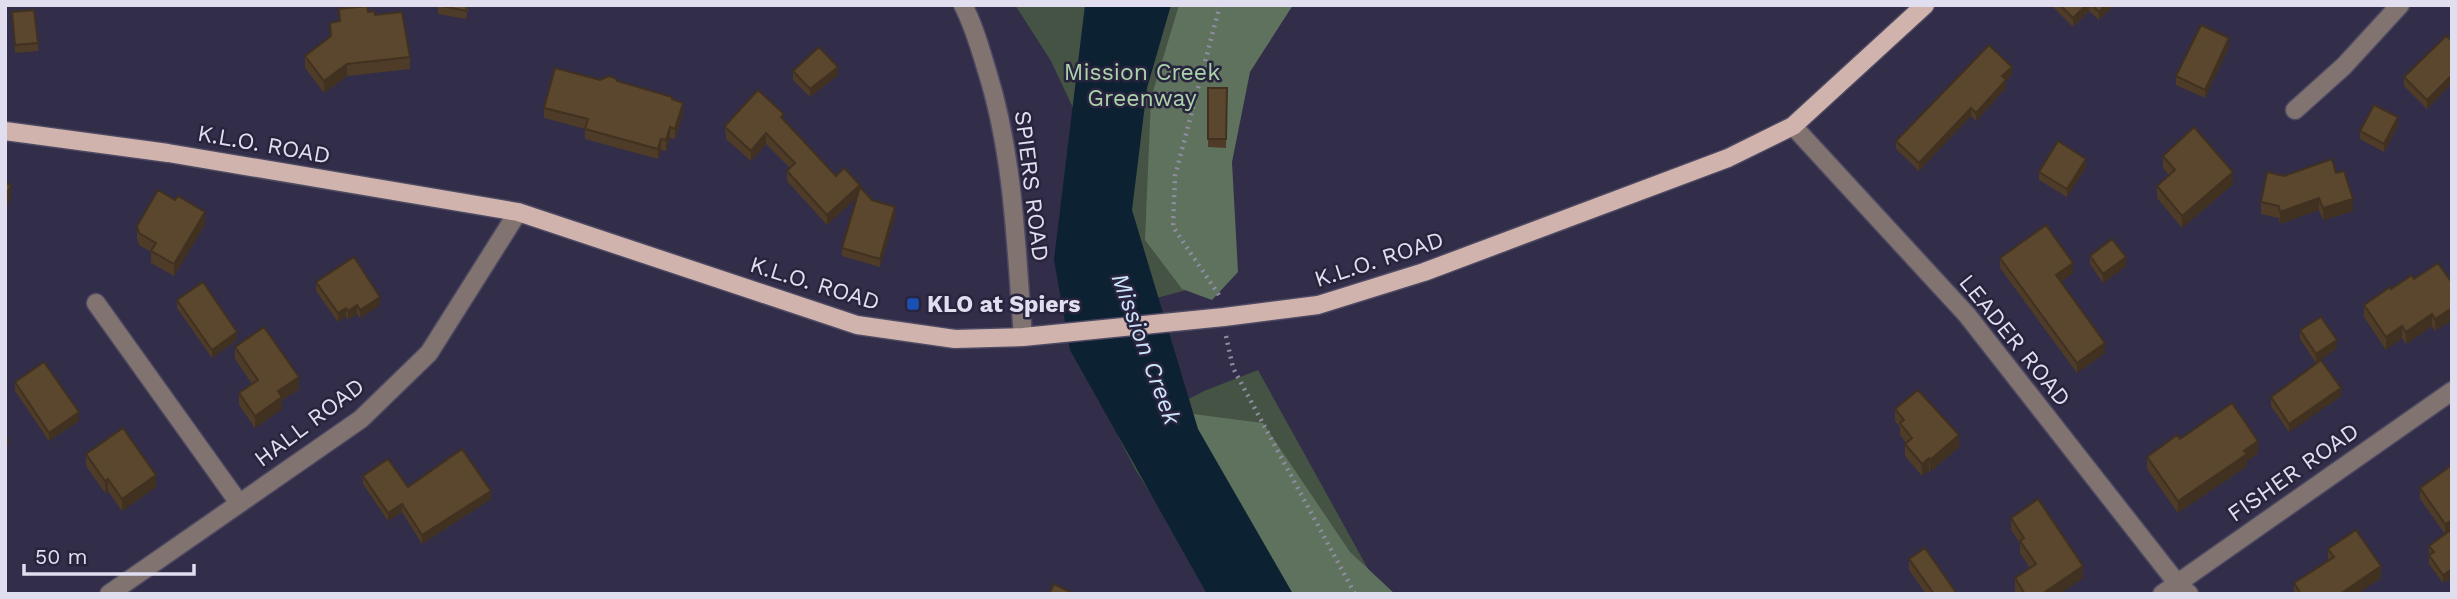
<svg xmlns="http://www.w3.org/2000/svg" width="2457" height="599" font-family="'Work Sans',sans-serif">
	<rect width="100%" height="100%" fill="#322d48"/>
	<!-- green -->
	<path fill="#445343" d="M1015 5H1258L1225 72 1219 281 1106 312 1074 110 1051 61Z
		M1258 370 1382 594H1215L1135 469 1118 436 1204 391Z"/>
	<!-- forest -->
	<path fill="#5e725e" d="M1179 5H1293L1250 72 1232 162 1238 272 1212 300 1182 289 1145 240 1151 98Z
		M1146 408 1263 423 1350 552 1395 594H1229Z"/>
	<!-- water -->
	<path fill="#0c2131" d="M1085 5H1171L1147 88 1132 210 1198 429 1293 594H1207L1070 350 1054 260Z"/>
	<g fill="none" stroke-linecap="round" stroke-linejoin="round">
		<defs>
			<path id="minor" d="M963 5C974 26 980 48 987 71 1014 157 1016 247 1023 337
				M2295 110 2344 66 2400 5
				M1793 126 1967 315 2177 583 2189 594
				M96 303 239 503
				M109 594 361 419 429 353 518 212
				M2162 594 2452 391"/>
			<path id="major" d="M5 131 168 153 518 212 857 325 955 339 1023 337 1224 317 1318 305 1424 272 1728 158 1793 126 1925 5"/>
		</defs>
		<!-- minor casing -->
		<use href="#minor" stroke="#4e4963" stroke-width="21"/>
		<!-- major casing -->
		<use href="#major" stroke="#4e4963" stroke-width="21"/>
		<!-- path -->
		<path stroke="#908ca2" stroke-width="4.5" stroke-dasharray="2 5" stroke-linecap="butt" d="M1220 5 1175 176 1173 227 1221 298
			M1226 336 1233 368 1355 594"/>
		<!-- minor -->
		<use href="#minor" stroke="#817370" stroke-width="18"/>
		<!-- major -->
		<use href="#major" stroke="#cfb3ac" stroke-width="18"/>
	</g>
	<!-- wall -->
	<path fill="#4e3c28" d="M469 5 466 19 438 14V6Z
		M2051 5H2114L2099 20 2089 11 2073 27Z
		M339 9 368 12 375 15 410 57V69L347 76 324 93 305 68V56L331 37 330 23 339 22Z
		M12 12 38 43V51L15 53Z
		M2452 41V83L2427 109 2404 86V77Z
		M2229 47 2205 98 2176 85V76Z
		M793 71 838 75 810 97 793 80Z
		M2012 75 2006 81V88L1976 121 1971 116 1919 171 1896 149V141Z
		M600 80 617 81 672 99 683 113 675 139 670 138 666 151 661 150 658 159 585 139V129L544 118V108Z
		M1208 88H1227L1226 148 1208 147Z
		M784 120 836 176 860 189 872 200 895 216 880 267 842 256V248L857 197 827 225 787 181V171L790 168 766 144 751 161 726 139 725 126Z
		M2398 126 2384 152 2360 139V131Z
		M2163 156 2233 184 2182 228 2157 198V186L2169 175 2163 168Z
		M2086 167 2067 197 2039 180V172Z
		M2336 173 2353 211 2323 220 2319 210 2280 224 2279 218 2261 214V202L2284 176Z
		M205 224 174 276 151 263V252L139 245 137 238V226Z
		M2090 256 2126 266 2103 283 2090 264Z
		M2000 258 2073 273 2061 282 2105 353 2077 373 2000 268Z
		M2414 279 2452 283V320L2435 331 2432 326 2406 344 2402 338 2386 350 2364 317V305L2391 289Z
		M316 282 380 305 360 318 357 314 348 320 346 316 338 322 316 291Z
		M177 300 237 340 212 358 177 308Z
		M2300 330 2337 348 2316 363 2300 339Z
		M235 347 299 389 282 400V409L255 428 239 405V393L252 384 235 359Z
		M15 382 79 421 49 441 15 391Z
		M2341 396 2289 432 2271 406V397Z
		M1895 409 1959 447 1930 472 1929 470 1922 476 1905 456V444L1906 443 1900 435V427L1895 421Z
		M2180 439 2258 453 2247 461V466L2178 513 2147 469V457Z
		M86 454 156 487 122 511 108 491 105 493 86 466Z
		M2452 465 2443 583 2429 564V546L2445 534 2420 499V488Z
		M363 476 408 487 491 499 422 544 402 512 388 521 363 484Z
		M2011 518 2083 578 2060 594H2017L2015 591V578L2030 568 2020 553V543L2011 530Z
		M2328 549 2381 578 2357 594H2294V583L2328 560Z
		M1909 559 1957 594H1926L1909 570Z"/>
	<!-- shaded-wall -->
	<path fill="#403120" d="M2086 5H2089V11L2073 27V18Z
		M2105 5H2114L2099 20V12Z
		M2229 38V47L2205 98V90Z
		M347 64V76L324 93V81Z
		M838 67V75L810 97V89Z
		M2012 67V75L2006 81V88L1976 121V113L2002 76Z
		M2452 75V83L2427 109V100Z
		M683 103V113L675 139V129Z
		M1971 108V116L1919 171V163Z
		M2398 117V126L2384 152V144Z
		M670 127V138L666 151V140Z
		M766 133V144L751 161V151Z
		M661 139V150L658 159V149Z
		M2086 159V167L2067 197V189Z
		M2233 172V184L2182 228V216Z
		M11 185V197L5 211V198Z
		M860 185V195L827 225V215Z
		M2319 198V210L2280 224V212Z
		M2353 199V211L2323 220V208Z
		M895 207V216L880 267V259Z
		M205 212V224L174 276V264Z
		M2126 257V266L2103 283V274Z
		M2073 263V273L2056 285V275Z
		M380 297V305L360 318V310Z
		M357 305V314L348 320V311Z
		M346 308V316L338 322V313Z
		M2452 308V320L2435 331V319Z
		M2432 314V326L2406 344V332Z
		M2402 326V338L2386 350V337Z
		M237 332V340L212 358V350Z
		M2337 340V348L2316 363V354Z
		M2105 343V353L2077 373V363Z
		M299 377V389L282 400V409L255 428V416L278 391Z
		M2341 388V396L2289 432V424Z
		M79 412V421L49 441V433Z
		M1959 435V447L1930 472V460Z
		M9 437V445L5 447V439Z
		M2258 441V453L2247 461V466L2178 513V501Z
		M1929 458V470L1922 476V464Z
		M156 475V487L122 511V499Z
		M108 479V491L105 493V481Z
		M491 491V499L422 544V535Z
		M402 504V512L388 521V513Z
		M2452 520V531L2445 535V524Z
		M2083 566V578L2060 594H2042Z
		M2381 566V578L2357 594H2340Z
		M2452 569V578L2443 583V575Z"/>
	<!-- building -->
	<path fill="#5b462e" stroke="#403120" stroke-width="2" d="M438 5H467L466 11Z
		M2060 5H2086L2073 18Z
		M2092 5H2105L2099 12Z
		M367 6 368 12 374 11 375 15 402 12 410 57 347 64 324 81 305 56 331 36 330 23 340 21 339 9Z
		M34 10 38 43 15 45 12 12Z
		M2201 25 2229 38 2205 90 2176 76Z
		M2446 36 2452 41V75L2427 100 2404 77Z
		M1989 45 2012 67 2002 76 2006 80 1976 113 1971 108 1919 163 1896 141Z
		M819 47 838 67 810 89 793 71Z
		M555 68 600 80 609 76 615 78 617 81 672 97V99L683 103 675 129 670 127 666 140 661 139 658 149 585 129 588 119 544 108Z
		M1208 88H1227L1226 139H1208Z
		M758 90 784 114 781 117 836 176 844 168 860 185 827 215 787 171 795 163 766 133 751 151 726 128 725 126Z
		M2374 105 2398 117 2384 144 2360 131Z
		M2194 127 2233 172 2182 216 2157 186 2175 170 2163 156Z
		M2058 141 2086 159 2067 189 2039 172Z
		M2332 159 2336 173 2344 171 2353 199 2323 208 2319 198 2280 212 2279 206 2261 202 2267 172 2284 176Z
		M5 183 11 185 5 198Z
		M860 187 872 200 895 207 880 259 842 248Z
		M158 190 175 200 178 196 205 212 174 264 151 251 156 243 139 233 137 226Z
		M2046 225 2073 263 2056 275 2105 343 2077 363 2000 258Z
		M2112 239 2126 257 2103 274 2090 256Z
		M354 257 380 297 360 310 357 305 348 311 346 308 338 313 316 282Z
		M2438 263 2452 283V308L2435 319 2432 314 2406 332 2402 326 2386 337 2364 305 2390 287 2391 289 2412 275 2414 279Z
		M203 282 237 332 212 350 177 300Z
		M2321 317 2337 340 2316 354 2300 330Z
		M264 327 299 377 278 391 282 397 255 416 239 393 258 380 235 347Z
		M2321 360 2341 388 2289 424 2271 397Z
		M44 362 79 412 49 433 15 382Z
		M1918 390 1959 435 1930 460 1929 458 1922 464 1905 444 1912 438 1900 423 1904 420 1895 409Z
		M2232 403 2258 441 2244 451 2247 454 2178 501 2147 457 2177 435 2180 439Z
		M123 428 156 475 122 499 108 479 105 481 86 454Z
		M462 449 491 491 422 535 402 504 388 513 363 476 388 459 408 487Z
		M2452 465V520L2445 524 2420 488Z
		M2038 499 2083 566 2042 594H2025L2015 578 2036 564 2020 541 2024 538 2011 518Z
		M2452 529V569L2443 575 2429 555 2434 552 2429 546Z
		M2356 530 2381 566 2340 594H2301L2294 583 2334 557 2328 549Z
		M1925 548 1957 594H1934L1909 559Z
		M1054 584 1074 594H1049Z"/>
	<!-- markers -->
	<rect fill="#1a4fb4" stroke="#29243d" stroke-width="2.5" x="906" y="297" width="14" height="14" rx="3.5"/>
	<g text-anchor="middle" stroke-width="5" stroke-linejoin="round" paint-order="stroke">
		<!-- park labels -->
		<g font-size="23" fill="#acd4ab" stroke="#29243d">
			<text x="1142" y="80">Mission Creek<tspan x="1142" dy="26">Greenway</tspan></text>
		</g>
		<!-- street labels -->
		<g font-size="23" fill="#e0deef" stroke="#29243d">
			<text transform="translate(264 144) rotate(10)" y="8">K.L.O. ROAD</text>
			<text transform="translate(1032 186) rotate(83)" y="8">SPIERS ROAD</text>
			<text transform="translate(1379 259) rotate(-18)" y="8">K.L.O. ROAD</text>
			<text transform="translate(815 283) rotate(17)" y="8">K.L.O. ROAD</text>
			<text transform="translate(2015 340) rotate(51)" y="8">LEADER ROAD</text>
			<text transform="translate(309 422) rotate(-37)" y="8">HALL ROAD</text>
			<text transform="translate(2293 472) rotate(-35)" y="8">FISHER ROAD</text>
		</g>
		<!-- poi labels -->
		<g font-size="23" font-weight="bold" fill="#e0deef" stroke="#29243d" text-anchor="start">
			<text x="927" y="312">KLO at Spiers</text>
		</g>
		<!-- water labels -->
		<g font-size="24" font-style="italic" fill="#cbe6fc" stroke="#29243d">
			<text transform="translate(1146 349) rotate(70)" y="8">Mission Creek</text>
		</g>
	</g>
	<!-- border -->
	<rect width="2457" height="599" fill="none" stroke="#e0deef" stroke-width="14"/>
	<!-- scale -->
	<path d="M24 564v10h170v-10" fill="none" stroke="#e0deef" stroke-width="3.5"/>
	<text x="35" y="564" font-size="21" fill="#e0deef" stroke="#29243d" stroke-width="5" paint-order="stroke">50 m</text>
</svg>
